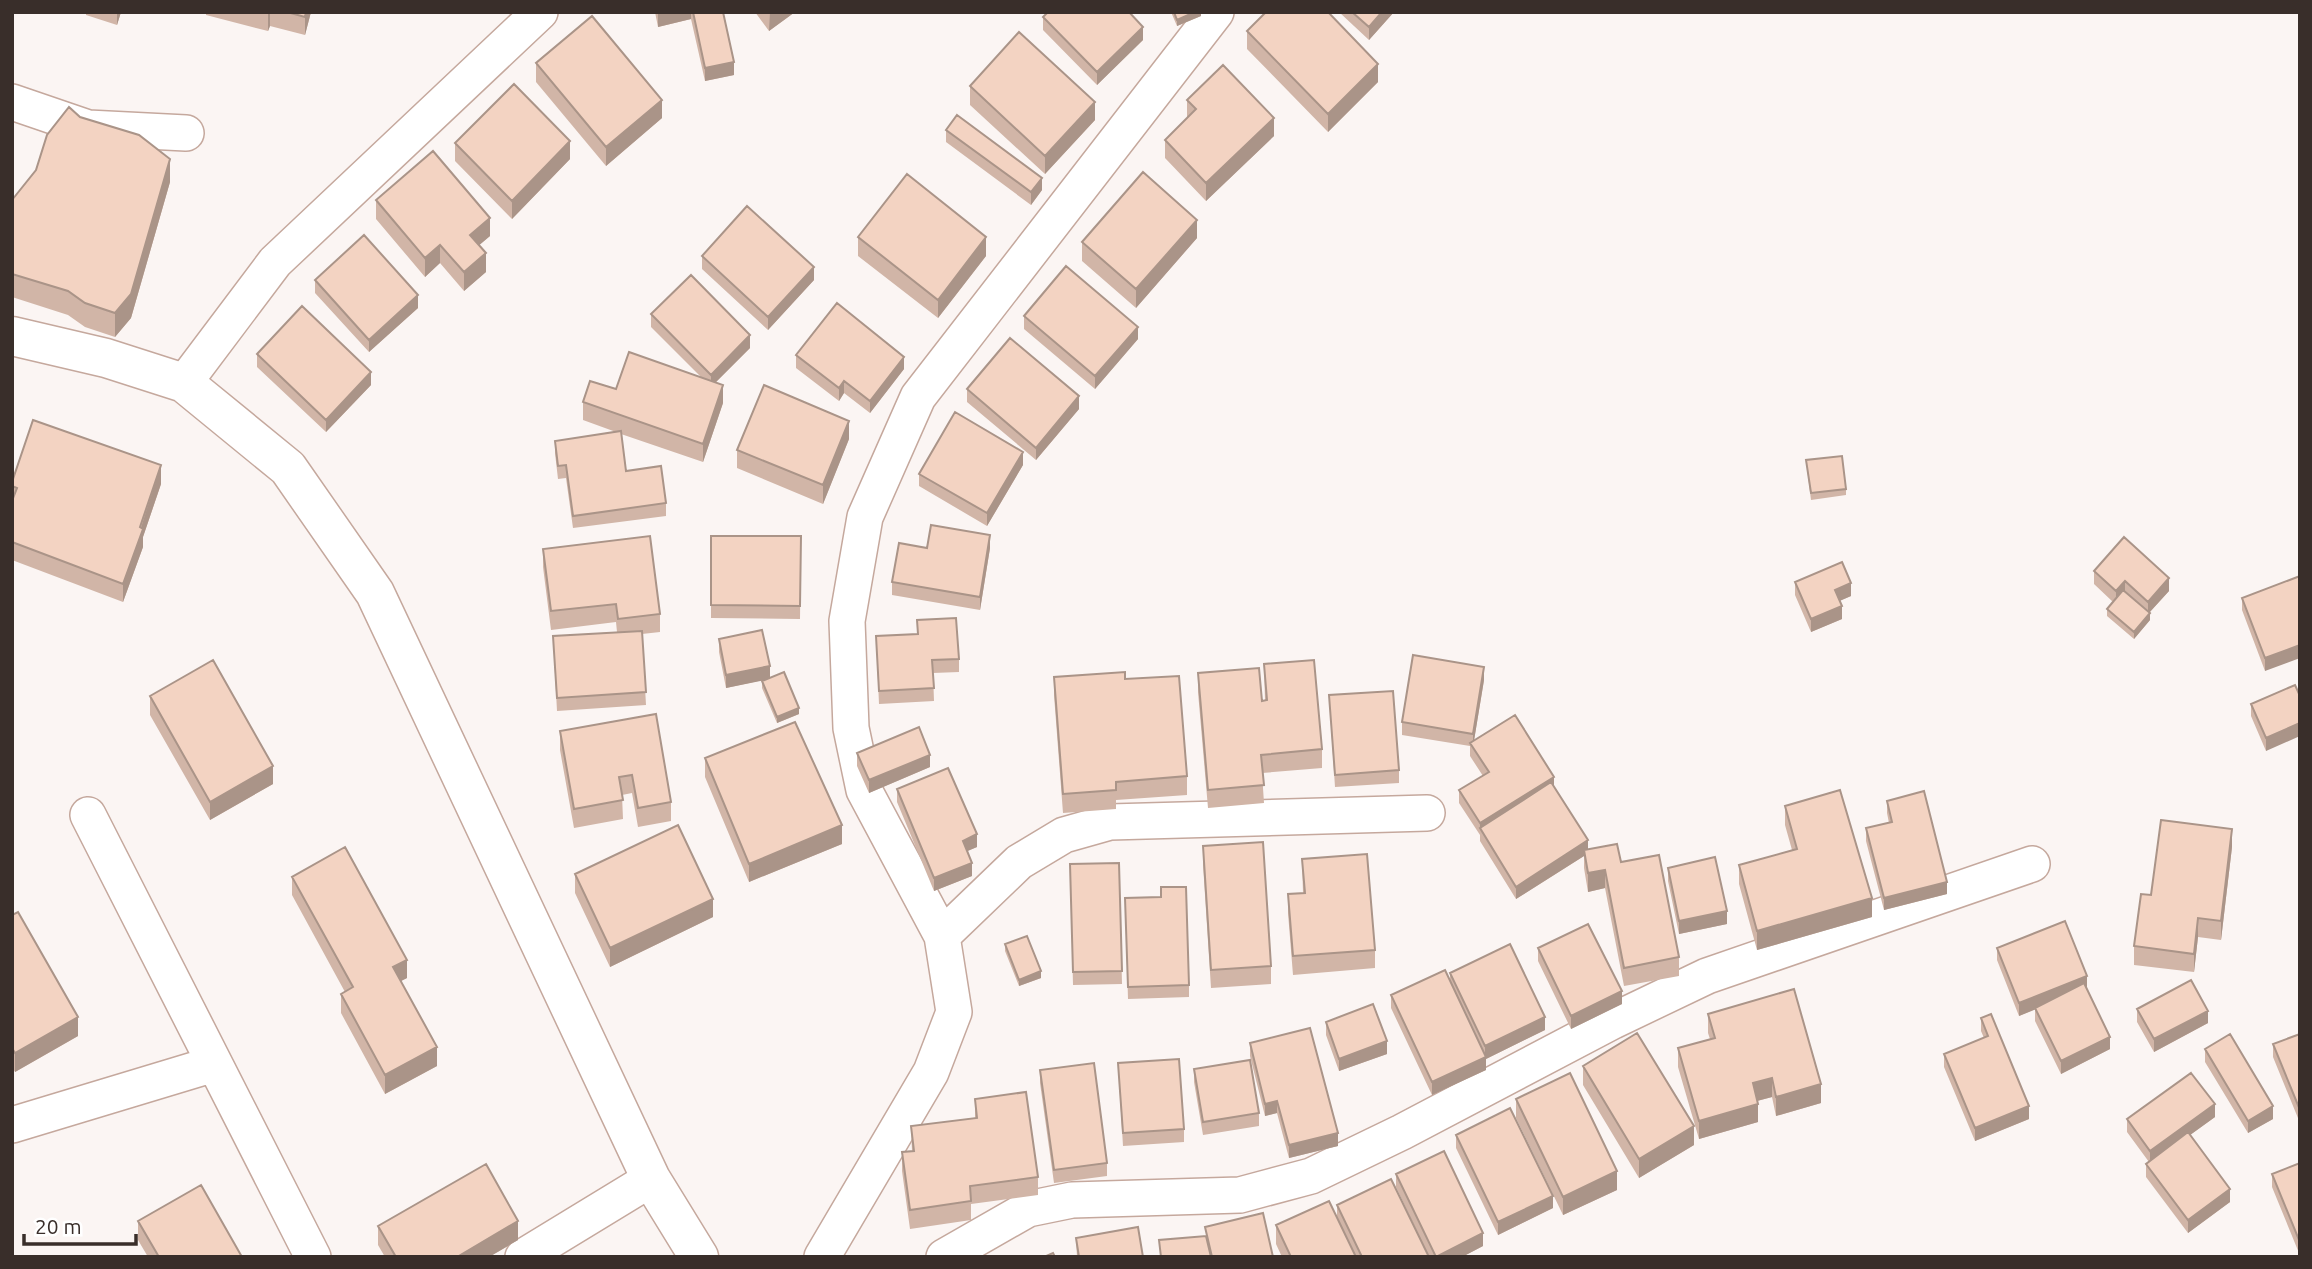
<svg xmlns="http://www.w3.org/2000/svg" width="2312" height="1269" font-family="Ubuntu,sans-serif">
	<rect width="100%" height="100%" fill="#fbf5f3"/>
	<g fill="none" stroke-linecap="round" stroke-linejoin="round">
		<defs>
			<path id="street" d="M12 102 88 128 186 133
				M184 383 275 262 540 12
				M88 815 313 1257
				M942 936 1019 862 1064 835 1110 822 1427 813
				M12 1125 214 1064
				M523 1257 651 1179
				M822 1257 931 1072 954 1012 942 936 864 790 851 728 847 621 865 517 918 397 1216 12
				M944 1257 1028 1209 1072 1200 1240 1195 1311 1176 1402 1132 1613 1021 1707 976 2032 864"/>
			<path id="secondary" d="M12 336 106 358 184 383 288 468 375 593 651 1179 699 1257"/>
		</defs>
		<!-- street casing -->
		<use href="#street" stroke="#c5a89d" stroke-width="38"/>
		<!-- secondary casing -->
		<use href="#secondary" stroke="#c5a89d" stroke-width="41"/>
		<!-- street -->
		<use href="#street" stroke="#fff" stroke-width="35"/>
		<!-- secondary -->
		<use href="#secondary" stroke="#fff" stroke-width="38"/>
	</g>
	<!-- wall -->
	<path fill="#d1b5a7" d="M86 12H121L117 25 86 15Z
		M206 12H311L305 35 270 26 268 31 206 15Z
		M655 12H723L734 75 705 81 691 19 658 27Z
		M755 12H795L769 31Z
		M1171 12H1201V16L1177 26Z
		M1339 12H1394L1369 40Z
		M1043 17 1143 40 1097 85 1043 30Z
		M1247 31 1378 82 1328 132 1247 49Z
		M536 63 662 118 606 166 536 82Z
		M970 86 1095 120 1045 174 970 105Z
		M1187 100 1274 136 1206 201 1165 158V140L1187 118Z
		M80 117 170 182 131 318 115 337 85 327 68 315 12 297V200Z
		M946 130 1042 190 1031 205 946 142Z
		M455 143 570 159 512 219 455 161Z
		M376 200 490 236 479 245 486 272 464 291 440 263 425 277 376 219Z
		M858 237 986 256 938 318 858 256Z
		M1197 238 1136 308 1082 261V242Z
		M702 256 814 280 768 330 702 269Z
		M315 280 418 308 369 352 315 293Z
		M651 314 750 348 716 382 723 403 703 462 621 434 626 471 666 503V516L573 528 566 478 558 479 555 453V441L616 432 583 420V402L616 389 701 377 651 327Z
		M1024 316 1138 339 1095 389 1024 329Z
		M257 354 371 385 326 432 257 367Z
		M796 355 904 369 870 413 844 393 839 401 796 368Z
		M967 389 1079 409 1036 460 967 402Z
		M849 439 823 504 737 468V450Z
		M1806 460 1846 489V495L1811 500Z
		M1023 465 987 526 919 486V474Z
		M12 482 161 484 143 537V547L123 602 12 560Z
		M711 536H801L800 619 711 618Z
		M927 548H990L980 610 892 595V582Z
		M543 549 660 614V632L642 634 646 705 557 711 553 636 617 632 616 622 551 630 543 567Z
		M2094 571 2169 591 2149 613 2150 620 2134 639 2107 616V609L2113 602 2094 584Z
		M2300 576 2265 671 2242 610V598Z
		M1795 582 1851 596 1839 601 1842 619 1811 632 1795 595Z
		M917 620 959 659V672L933 673 934 701 879 704 876 636 917 634Z
		M719 639 770 678 799 714 777 723 762 688V681L763 680 726 688 719 652Z
		M1264 664 1322 749V768L1262 773 1264 803 1208 808 1198 692V673L1262 701H1265Z
		M1054 677 1125 679 1187 776V795L1116 800V809L1063 813 1054 695Z
		M1484 680 1474 740 1554 786 1588 849 1621 862 1679 957V976L1624 986 1605 888 1588 892 1584 868V856L1516 899 1480 841V835L1459 803V790L1483 776 1470 756V746L1402 735V722Z
		M1329 695 1399 770V783L1335 787Z
		M150 696 273 784 210 820 150 715Z
		M2300 696 2266 751 2251 716V704Z
		M656 714 671 802V821L638 827 632 793 622 795 623 819 574 828 560 750V731Z
		M857 753 930 767 869 793 857 766Z
		M705 758 842 844 749 882 705 777Z
		M897 789 977 847 967 851 972 876 934 891 897 802Z
		M1887 801 1947 894 1884 910 1866 841V828L1889 823 1887 813Z
		M1785 806 1872 917 1757 950 1739 884V865L1792 850 1785 825Z
		M1203 846 1271 966V984L1211 988 1203 864Z
		M2232 847 2221 940 2198 937 2194 972 2134 965V946L2151 895Z
		M1302 859 1375 950V968L1293 975 1288 913V894L1303 893Z
		M1119 863 1122 984 1073 985 1070 864Z
		M1668 868 1727 924 1679 934 1668 881Z
		M575 874 713 917 610 967 575 893Z
		M292 877 407 978 401 981 437 1066 385 1094 341 1013V994L345 992 292 895Z
		M1161 897 1189 985V997L1128 999 1125 898Z
		M12 915 78 1036 15 1072 12 1067Z
		M1005 944 1041 978 1019 986 1005 951Z
		M1538 948 1622 1004 1571 1029 1538 961Z
		M1997 948 2087 989 2110 1049 2061 1074 2035 1021V1009L2019 1016 1997 960Z
		M1450 973 1545 1030 1486 1059V1070L1432 1095 1391 1008V995L1450 981Z
		M2137 1009 2208 1023 2154 1052 2137 1022Z
		M1708 1014 1821 1103 1776 1116 1772 1097 1757 1101 1758 1122 1699 1139 1678 1067V1048L1710 1039 1708 1033Z
		M1981 1018 2029 1119 1975 1141 1944 1067V1054L1984 1038 1981 1031Z
		M1326 1022 1387 1054 1339 1071 1326 1035Z
		M2300 1034V1123L2273 1057V1044Z
		M1250 1043 1338 1146 1289 1158 1277 1113 1265 1116 1250 1056Z
		M2205 1049 2273 1119 2248 1133 2205 1062Z
		M1118 1063 1184 1129V1142L1123 1146Z
		M1583 1066 1694 1145 1639 1178 1583 1085Z
		M1194 1069 1259 1113V1126L1203 1135 1194 1082Z
		M1040 1070 1107 1163V1176L1054 1183 1040 1083Z
		M975 1099 1038 1177V1195L971 1204V1220L910 1229 902 1171V1152L912 1151 911 1126 975 1118Z
		M1516 1099 1617 1190 1563 1215 1516 1118Z
		M2215 1117 2190 1135 2230 1202 2188 1233 2146 1177V1164L2149 1162 2127 1132V1119Z
		M1456 1135 1553 1208 1498 1235 1456 1148Z
		M2300 1163V1252L2299 1253 2272 1187V1174Z
		M1396 1174 1483 1246 1462 1257H1429L1396 1187Z
		M1337 1205 1429 1257H1282L1276 1244V1225L1337 1217Z
		M138 1221 242 1257H148L138 1240Z
		M378 1226 518 1240 489 1257H385L378 1245Z
		M1076 1238 1143 1257H1077Z"/>
	<!-- shaded-wall -->
	<path fill="#aa9488" d="M117 12H121L117 25Z
		M270 12V26L268 31V13Z
		M306 12H311L305 35V17Z
		M665 12H691V19L658 27V14Z
		M770 12H795L769 31Z
		M1195 12H1201V16L1177 26V20Z
		M1382 12H1394L1369 40V27Z
		M1143 27V40L1097 85V72Z
		M734 62V75L705 81V68Z
		M1378 64V82L1328 132V114Z
		M662 100V118L606 166V147Z
		M1095 102V120L1045 174V156Z
		M1274 118V136L1206 201V183Z
		M570 141V159L512 219V201Z
		M170 159V182L131 318 115 337V313Z
		M1042 178V190L1031 205V192Z
		M490 218V236L470 253V235Z
		M1197 220V238L1136 308V289Z
		M986 237V256L938 318V300Z
		M440 245V263L425 277V258Z
		M486 253V272L464 291V272Z
		M814 267V280L768 330V317Z
		M418 295V308L369 352V340Z
		M1138 327V339L1095 389V376Z
		M750 335V348L711 387V375Z
		M904 357V369L870 413V401Z
		M371 372V385L326 432V420Z
		M844 381V393L839 401V388Z
		M723 385V403L703 462V444Z
		M1079 396V409L1036 460V448Z
		M849 421V439L823 504V485Z
		M1023 452V465L987 526V513Z
		M161 465V484L143 537V547L123 602V584Z
		M990 535V548L980 610V597Z
		M2169 578V591L2148 614V602Z
		M2125 581V594L2116 604V591Z
		M1851 583V596L1835 603V590Z
		M1842 606V619L1811 632V619Z
		M2150 613V620L2134 639V632Z
		M2300 645V658L2265 671V658Z
		M770 666V679L726 688V675Z
		M1484 667V680L1473 747V734Z
		M799 708V714L777 723V717Z
		M2300 723V736L2266 751V738Z
		M930 755V767L869 793V780Z
		M273 766V784L210 820V802Z
		M1554 777V790L1480 829V823Z
		M842 825V844L749 882V864Z
		M2232 829V847L2221 940V921Z
		M977 834V847L963 853V841Z
		M1588 840V853L1584 850V856L1516 899V887Z
		M972 863V876L934 891V878Z
		M1605 870V888L1588 892V873Z
		M1947 882V894L1884 910V898Z
		M1872 898V917L1757 950V931Z
		M713 899V917L610 967V948Z
		M1727 911V924L1679 934V921Z
		M2198 918V937L2194 972V954Z
		M407 960V978L393 985V967Z
		M1041 971V978L1019 986V980Z
		M2087 976V989L2019 1016V1003Z
		M1622 991V1004L1571 1029V1016Z
		M2208 1011V1023L2154 1052V1039Z
		M78 1017V1036L15 1072V1053Z
		M1545 1017V1030L1486 1059V1070L1432 1095V1082L1485 1057V1046Z
		M2110 1037V1049L2061 1074V1061Z
		M1387 1041V1054L1339 1071V1059Z
		M437 1047V1066L385 1094V1075Z
		M1772 1078V1097L1753 1102V1083Z
		M1821 1084V1103L1776 1116V1097Z
		M1277 1101V1113L1265 1116V1104Z
		M1758 1104V1122L1699 1139V1121Z
		M2215 1104V1117L2150 1164V1151Z
		M2029 1106V1119L1975 1141V1128Z
		M2273 1106V1119L2248 1133V1121Z
		M1694 1126V1145L1639 1178V1159Z
		M1338 1133V1146L1289 1158V1145Z
		M1617 1171V1190L1563 1215V1197Z
		M2230 1189V1202L2188 1233V1220Z
		M1553 1196V1208L1498 1235V1222Z
		M518 1221V1240L489 1257H457Z
		M1483 1233V1246L1462 1257H1436Z"/>
	<!-- building -->
	<path fill="#f3d3c2" stroke="#aa9488" stroke-width="2" d="M287 12H306L305 17Z
		M693 12H723L734 62 705 68Z
		M1048 12H1129L1143 27 1097 72 1043 17Z
		M1174 12H1195L1177 20Z
		M1266 12H1328L1378 64 1328 114 1247 31Z
		M1352 12H1382L1369 27Z
		M592 16 662 100 606 147 536 63Z
		M1019 32 1095 102 1045 156 970 86Z
		M1223 65 1274 118 1206 183 1165 140 1196 109 1187 100Z
		M514 84 570 141 512 201 455 143Z
		M69 107 80 117 139 135 170 159 131 294 115 313 85 303 68 291 12 274V200L36 170 47 135Z
		M957 115 1042 178 1031 192 946 130Z
		M433 151 490 218 470 235 486 253 464 272 440 245 425 258 376 200Z
		M1143 172 1197 220 1136 289 1082 242Z
		M907 174 986 237 938 300 858 237Z
		M747 206 814 267 768 317 702 256Z
		M364 235 418 295 369 340 315 280Z
		M1066 266 1138 327 1095 376 1024 316Z
		M691 275 750 335 711 375 651 314Z
		M837 303 904 357 870 401 844 381 839 388 796 355Z
		M302 306 371 372 326 420 257 354Z
		M1010 338 1079 396 1036 448 967 389Z
		M629 352 723 385 703 444 583 402 590 381 616 389Z
		M764 385 849 421 823 485 737 450Z
		M955 412 1023 452 987 513 919 474Z
		M33 420 161 465 140 527 143 529 123 584 12 542V501L17 488 12 486V482Z
		M621 431 626 471 661 466 666 503 573 516 566 465 558 466 555 441Z
		M1842 456 1846 489 1811 493 1806 460Z
		M931 525 990 535 980 597 892 582 899 543 927 548Z
		M650 536 660 614 618 619 616 604 551 611 543 549Z
		M711 536H801L800 606 711 605Z
		M2124 537 2169 578 2148 602 2125 581 2116 591 2094 571Z
		M1842 562 1851 583 1835 590 1842 606 1811 619 1795 582Z
		M2300 576V645L2265 658 2242 598Z
		M2123 590 2150 613 2134 632 2107 609Z
		M956 618 959 659 932 660 934 688 879 691 876 636 918 634 917 620Z
		M762 630 770 666 726 675 719 639Z
		M642 631 646 692 557 698 553 636Z
		M1413 655 1484 667 1473 734 1402 722Z
		M213 660 273 766 210 802 150 696Z
		M1314 660 1322 749 1261 755 1264 785 1208 790 1198 673 1259 668 1262 701 1267 700 1264 664Z
		M784 672 799 708 777 717 762 681Z
		M1125 672V679L1179 676 1187 776 1116 782V790L1063 794 1054 677Z
		M2295 685 2300 696V723L2266 738 2251 704Z
		M1393 691 1399 770 1335 775 1329 695Z
		M656 714 671 802 638 808 632 775 619 777 623 800 574 809 560 731Z
		M1515 715 1554 777 1480 823 1459 790 1489 772 1470 743Z
		M795 722 842 825 749 864 705 758Z
		M919 727 930 755 869 780 857 753Z
		M948 768 977 834 963 841 972 863 934 878 897 789Z
		M1551 782 1588 840 1516 887 1480 828Z
		M1840 790 1872 898 1757 931 1739 865 1797 849 1785 806Z
		M1924 791 1947 882 1884 898 1866 828 1892 822 1887 801Z
		M2161 820 2232 829 2221 921 2198 918 2194 954 2134 946 2141 894 2151 895Z
		M678 825 713 899 610 948 575 874Z
		M1263 842 1271 966 1211 970 1203 846Z
		M1617 844 1621 862 1659 855 1679 957 1624 968 1605 870 1588 873 1584 850Z
		M345 847 407 960 393 967 437 1047 385 1075 341 994 353 987 292 877Z
		M1367 854 1375 950 1293 956 1288 894 1305 893 1302 859Z
		M1715 857 1727 911 1679 921 1668 868Z
		M1119 863 1122 971 1073 972 1070 864Z
		M1161 887H1186L1189 985 1128 987 1125 898 1161 897Z
		M18 912 78 1017 15 1053 12 1048V915Z
		M2065 921 2087 976 2019 1003 1997 948Z
		M1588 924 1622 991 1571 1016 1538 948Z
		M1027 936 1041 971 1019 980 1005 944Z
		M1510 944 1545 1017 1485 1046 1450 973Z
		M1445 970 1486 1057 1432 1082 1391 995Z
		M2191 980 2208 1011 2154 1039 2137 1009Z
		M2084 983 2110 1037 2061 1061 2035 1008Z
		M1794 989 1821 1084 1776 1097 1772 1078 1753 1083 1758 1104 1699 1121 1678 1048 1715 1038 1708 1014Z
		M1373 1004 1387 1041 1339 1059 1326 1022Z
		M1991 1014 2029 1106 1975 1128 1944 1054 1988 1036 1981 1018Z
		M1310 1028 1338 1133 1289 1145 1277 1101 1265 1104 1250 1043Z
		M1637 1033 1694 1126 1639 1159 1583 1066Z
		M2230 1034 2273 1106 2248 1121 2205 1049Z
		M2300 1034V1110L2273 1044Z
		M1179 1059 1184 1129 1123 1133 1118 1063Z
		M1250 1060 1259 1113 1203 1122 1194 1069Z
		M1094 1063 1107 1163 1054 1170 1040 1070Z
		M1570 1073 1617 1171 1563 1197 1516 1099Z
		M2191 1073 2215 1104 2150 1151 2127 1119Z
		M1026 1092 1038 1177 970 1186 971 1201 910 1210 902 1152 914 1151 911 1126 977 1118 975 1099Z
		M1510 1108 1553 1196 1498 1222 1456 1135Z
		M2188 1132 2230 1189 2188 1220 2146 1164Z
		M1444 1151 1483 1233 1436 1257 1396 1174Z
		M2300 1163V1240H2299L2272 1174Z
		M486 1164 518 1221 457 1257H396L378 1226Z
		M1391 1179 1429 1257H1362L1337 1205Z
		M201 1185 242 1257H159L138 1221Z
		M1329 1201 1356 1257H1291L1276 1225Z
		M1263 1213 1273 1257H1212L1205 1227Z
		M1138 1227 1143 1257H1079L1076 1238Z
		M1206 1236 1211 1257H1161L1159 1240Z
		M1053 1253 1055 1257H1044Z"/>
	<!-- border -->
	<rect width="2312" height="1269" fill="none" stroke="#392e2a" stroke-width="28"/>
	<!-- scale -->
	<path d="M24 1234v10h112v-10" fill="none" stroke="#392e2a" stroke-width="3.5"/>
	<text x="35" y="1234" font-size="21" fill="#392e2a" stroke="#ffffff" stroke-width="5" paint-order="stroke">20 m</text>
</svg>
